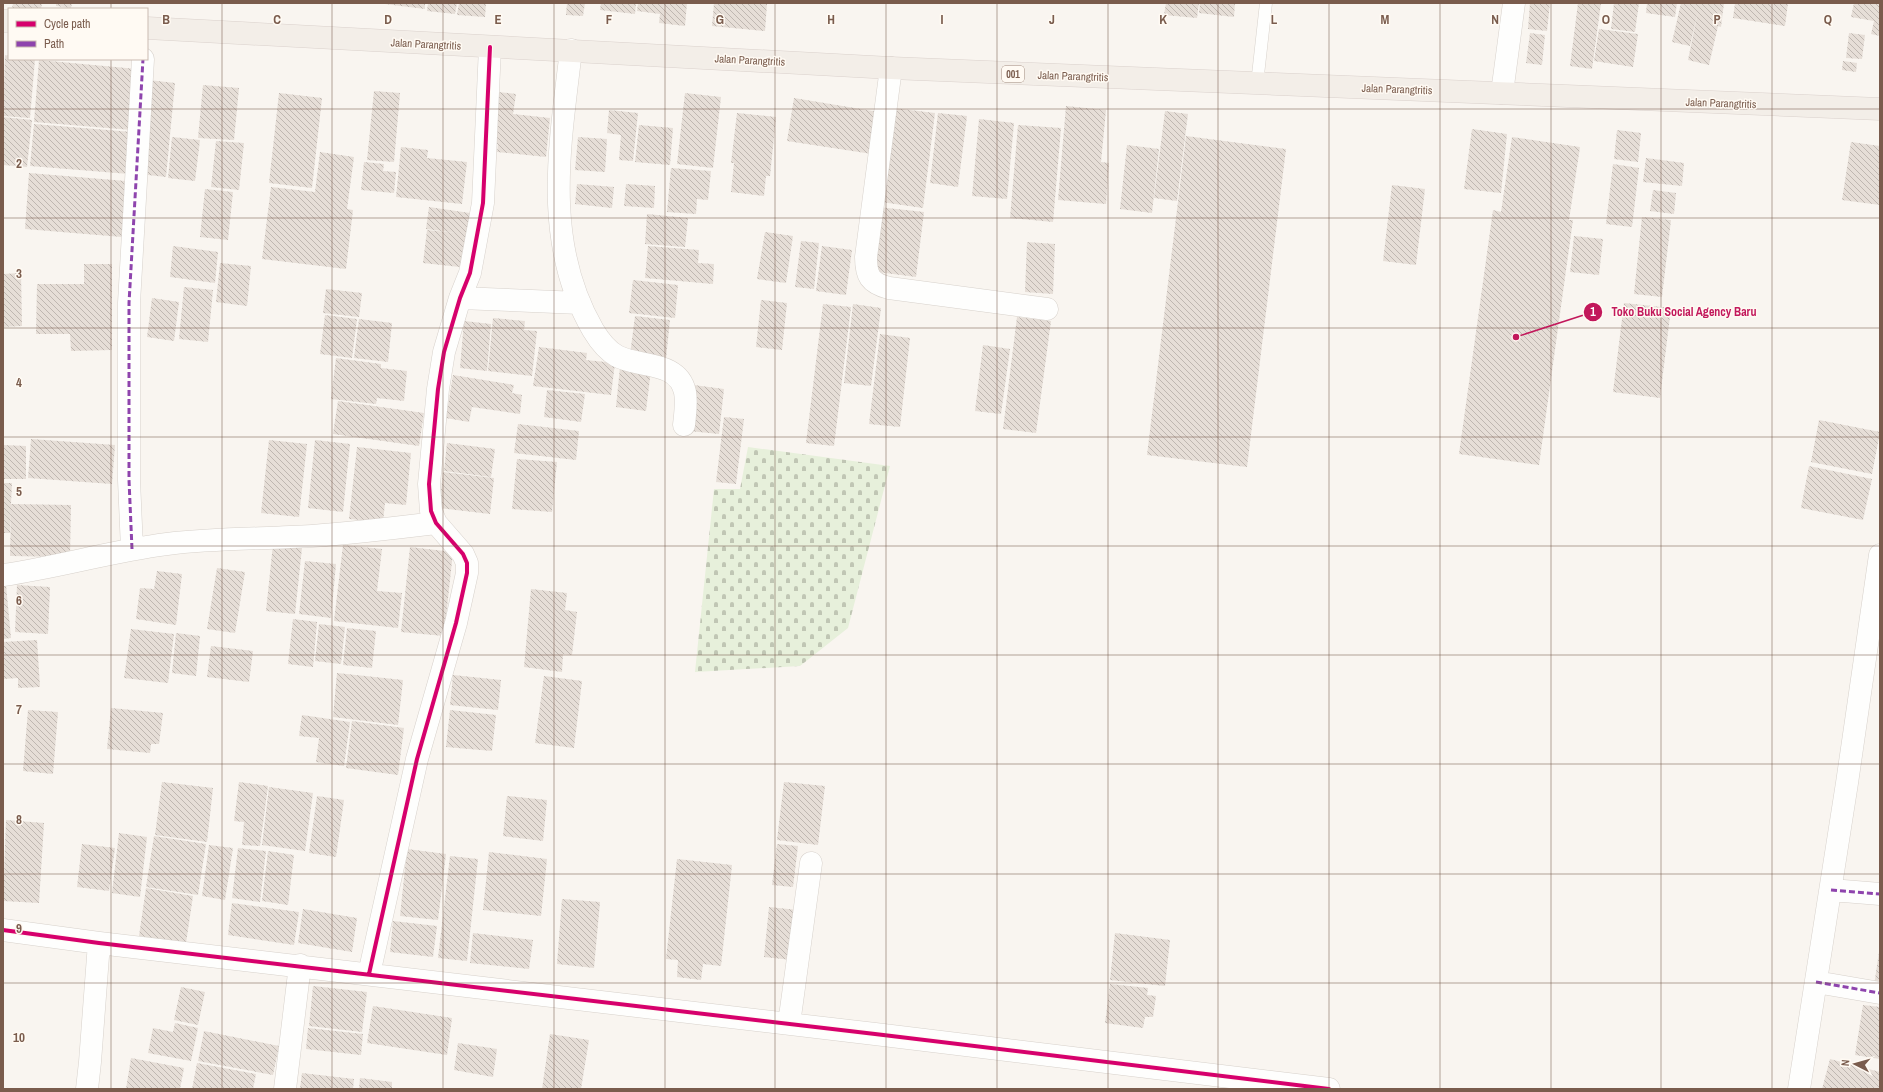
<svg xmlns="http://www.w3.org/2000/svg" width="1883" height="1092" font-family="'Archivo Narrow',sans-serif">
	<defs>
		<pattern id="cemetery-stones" width="16" height="16" patternUnits="userSpaceOnUse"><rect width="16" height="16" fill="#e7f0db"/><path d="M2 7V4a2 2 0 0 1 4 0v3zM10 15v-3a2 2 0 0 1 4 0v3z" fill="#c0c6b4"/></pattern>
		<pattern id="building-back-hatch" width="6" height="6" patternUnits="userSpaceOnUse"><rect width="6" height="6" fill="#e6ded7"/><path d="M-1 5l2 2M0 0l6 6M5-1l2 2" fill="none" stroke="#bfb7b1"/></pattern>
	</defs>
	<rect width="100%" height="100%" fill="#f9f5f0"/>
	<!-- cemetery -->
	<path fill="url(#cemetery-stones)" d="M748 447 890 466 848 628 800 666 695 672 714 489H740Z"/>
	<!-- building -->
	<path fill="url(#building-back-hatch)" d="M13 3H42L41 9H12Z
		M56 3H72L71 8 56 6Z
		M377 3H425V9Z
		M428 3H457L455 14 427 11Z
		M459 3H486L485 17 457 15Z
		M567 3H585L583 16 566 15Z
		M601 3H636L635 14 600 10Z
		M638 3H687L685 26 659 23 660 14 637 11Z
		M714 3 767 4 765 31 712 26Z
		M1166 3H1199L1197 18 1164 15Z
		M1200 3H1235L1234 17 1199 13Z
		M1530 3H1550L1547 31 1528 29Z
		M1578 3H1601L1592 69 1570 66Z
		M1614 3H1639L1635 32 1611 29Z
		M1647 3H1677L1675 17 1646 13Z
		M1681 3H1724L1721 27 1718 26 1709 65 1688 60 1698 11 1690 46 1672 42Z
		M1735 3H1788L1785 26 1733 18Z
		M1854 3H1880V36L1871 34 1874 21 1851 17Z
		M1599 29 1638 34 1633 67 1594 61Z
		M1530 33 1545 35 1542 65 1526 63Z
		M1849 33 1865 35 1862 59 1846 58Z
		M5 55 9 56V59H35L30 118 3 116Z
		M39 60 137 69 132 130 34 122Z
		M1843 61 1857 63 1856 72 1842 70Z
		M149 80 175 83 166 177 139 174Z
		M203 85 239 88 234 140 198 138Z
		M374 91 400 93 394 162 367 160Z
		M498 92 516 94 513 114 550 118 546 157 497 152 498 144H493Z
		M279 93 322 98 312 188 269 183Z
		M685 93 721 97 713 168 677 164Z
		M794 98 879 112 872 154 787 141Z
		M1066 106 1106 110 1101 162 1109 163 1106 204 1058 200Z
		M893 108 935 113 923 208 881 202Z
		M609 110 638 113 633 161 619 160 621 135 607 133Z
		M1165 111 1188 114 1177 201 1154 198Z
		M737 113 776 117 770 176H766L764 196 731 192 734 163H731Z
		M938 113 967 116 958 187 930 183Z
		M3 117 32 120 27 167 3 165Z
		M979 119 1014 123 1007 199 972 196Z
		M34 124 132 132 129 174 30 166Z
		M639 125 673 128 670 165 635 162Z
		M1018 125 1061 128 1053 222 1010 218Z
		M1472 129 1507 134 1501 193 1464 189Z
		M1617 130 1641 133 1638 162 1614 159Z
		M1186 136 1286 149 1247 467 1147 455Z
		M172 137 200 140 195 181 168 178Z
		M578 137 607 139 605 172 575 170Z
		M1512 137 1580 147 1569 220H1573L1539 465 1459 454 1493 210 1501 212Z
		M216 141 244 143 239 190 211 187Z
		M1851 142 1880 146V205L1842 200Z
		M1127 145 1159 149 1152 213 1120 209Z
		M401 147 428 150 427 158 467 162 462 204 396 197Z
		M320 152 354 157 347 209 353 210 346 269 262 259 271 187 315 192Z
		M1646 158 1684 163 1682 186 1643 182Z
		M364 162 384 164 383 171 396 172 394 193 361 190Z
		M1613 164 1639 168 1632 227 1606 224Z
		M671 168 711 171 708 200 697 199 696 214 667 212Z
		M29 173 126 181 122 237 25 229Z
		M577 184 614 187 612 208 575 204Z
		M626 184 655 186 654 208 624 206Z
		M1392 185 1425 189 1416 265 1383 261Z
		M205 189 233 192 228 240 200 237Z
		M1653 190 1676 193 1674 214 1650 211Z
		M429 207 470 213 469 268 423 263 427 230 457 233 426 229Z
		M878 207 924 212 916 277 870 271Z
		M647 214 688 218 685 247 645 244Z
		M1642 217 1671 220 1662 297 1634 294Z
		M765 232 793 236 786 283 757 279Z
		M1574 236 1603 239 1599 275 1570 272Z
		M801 241 819 243 814 289 795 287Z
		M1027 242 1055 244 1053 294 1025 292Z
		M173 246 218 252 215 283 170 277Z
		M648 246 699 250 698 263 714 264 713 284 645 278Z
		M822 246 852 250 846 295 816 291Z
		M220 263 251 266 247 306 216 302Z
		M84 264H112V350L71 351 70 334H36L37 284H84Z
		M21 273 22 326 3 327V274Z
		M633 280 678 285 675 318 629 313Z
		M184 287 213 290 208 342 179 339Z
		M326 289 362 293 359 317 323 313Z
		M152 298 179 302 174 341 147 337Z
		M761 300 787 303 782 350 756 347Z
		M1624 303 1671 308 1660 398 1613 392Z
		M823 304 851 307 834 446 806 443Z
		M853 304 881 308 871 386 844 383Z
		M325 315 357 319 352 358 320 354Z
		M635 316 670 320 666 359 630 355Z
		M1017 317 1051 321 1036 433 1003 429Z
		M493 318 525 321 524 330 537 331 532 376 488 371Z
		M359 319 392 323 388 362 354 358Z
		M464 321 491 324 487 371 460 368Z
		M880 334 910 338 900 427 869 424Z
		M983 345 1010 349 1001 414 975 411Z
		M539 347 587 353 586 360 615 363 611 395 533 386Z
		M336 358 381 364V368L407 371 404 401 377 398 376 404 331 399Z
		M620 367 651 370 646 411 616 407Z
		M453 375 514 385 512 393 522 395 520 414 472 407 469 422 446 418Z
		M694 385 724 389 719 434 689 431Z
		M547 390 585 394 581 422 544 417Z
		M338 401 424 413 419 446 333 434Z
		M724 417 744 419 736 484 716 482Z
		M1819 420 1880 432 1872 474 1811 462Z
		M518 424 579 431 576 460 514 453Z
		M31 439 115 445 112 484 28 478Z
		M269 440 307 444 299 517 261 513Z
		M315 440 350 444 343 512 308 508Z
		M447 443 495 449 491 477 444 471Z
		M3 445 26 446V479H3Z
		M357 447 411 453 406 505 385 503 383 522 349 519Z
		M517 459 557 462 552 512 512 509Z
		M1809 466 1872 479 1863 520 1801 508Z
		M443 472 494 478 490 514 439 508Z
		M3 483H12L11 504 71 505 70 557 10 556 11 511 10 533H3Z
		M273 544 302 548 295 614 266 611Z
		M343 545 382 549 377 591 402 593 398 628 334 621Z
		M410 547 453 552 444 636 401 632Z
		M305 561 336 564 331 618 299 614Z
		M217 568 245 572 235 633 207 629Z
		M157 571 182 574 176 625 136 619 140 588 154 589Z
		M3 585H6L11 638 3 639Z
		M17 585 50 587 48 634 15 632Z
		M531 589 567 593 565 610 577 612 572 655 563 654 562 672 524 667Z
		M293 619 317 622 313 667 288 664Z
		M319 624 345 627 341 664 315 661Z
		M347 628 376 631 372 668 343 665Z
		M131 629 174 634 168 683 124 678Z
		M176 633 200 636 196 676 172 673Z
		M37 640 40 687 18 688V678L3 679V642Z
		M211 646 253 651 249 682 207 677Z
		M337 673 403 680 398 725 333 717Z
		M453 675 501 680 498 710 450 705Z
		M544 676 582 681 574 748 535 743Z
		M111 708 163 713 159 744H151L150 753 107 749Z
		M28 710 58 712 53 774 23 771Z
		M450 710 496 715 492 751 446 747Z
		M302 715 350 722 344 766 316 762 319 738 299 736Z
		M352 721 404 728 398 775 346 768Z
		M162 782 213 788 207 842 155 835Z
		M239 782 268 786 260 846 242 845 244 822 234 821Z
		M784 782 825 786 818 845 777 840Z
		M269 787 313 793 305 851 262 845Z
		M317 796 344 800 336 857 309 853Z
		M507 796 547 800 543 841 503 836Z
		M6 820 44 823 39 903 3 901Z
		M119 833 147 837 140 897 112 893Z
		M154 836 206 844 198 895 146 887Z
		M82 844 115 848 109 891 77 887Z
		M777 844 798 846 793 887 772 885Z
		M209 845 233 848 225 900 202 896Z
		M238 848 266 851 260 902 232 898Z
		M407 849 446 854 438 920 400 916Z
		M268 851 294 855 288 905 262 901Z
		M489 852 547 859 541 916 483 910Z
		M450 856 478 859 467 961 438 958Z
		M677 859 732 865 721 966 703 964 701 980 677 977 678 960 666 959Z
		M146 888 193 896 186 943 139 936Z
		M562 899 600 902 594 968 557 964Z
		M232 903 299 912 294 945 228 935Z
		M769 907 798 910 792 960 764 957Z
		M303 909 357 918 352 952 298 943Z
		M393 921 437 926 433 957 390 952Z
		M473 933 533 940 529 969 470 963Z
		M1115 933 1170 940 1165 986 1110 980Z
		M1879 952H1880V987L1874 986Z
		M1110 984 1148 988 1147 995 1156 996 1153 1017H1145L1143 1028 1105 1023Z
		M313 986 367 992 362 1032 309 1026Z
		M181 987 205 992 198 1025 174 1020Z
		M1863 1005 1880 1007V1059L1855 1055Z
		M373 1006 452 1018 447 1055 367 1043Z
		M175 1023 198 1028 191 1061 148 1053 153 1028 173 1032Z
		M308 1028 363 1034 361 1055 306 1049Z
		M204 1031 279 1046 273 1075 198 1061Z
		M550 1034 589 1040 581 1089H542Z
		M458 1043 497 1049 493 1077 454 1070Z
		M131 1058 184 1068 180 1089H126Z
		M1830 1059 1880 1072V1089H1822Z
		M197 1063 256 1074 253 1089H192Z
		M302 1073 354 1079 353 1089H300Z
		M360 1078 392 1082V1089H359Z"/>
	<g fill="none" stroke-linecap="round" stroke-linejoin="round">
		<defs>
			<path id="service" d="M1257 84 1266 3"/>
			<path id="minor" d="M571 50C560 145 542 242 593 330 599 340 606 350 617 356 639 368 678 360 685 392 687 403 685 415 684 425
				M891 68 866 257C866 276 870 283 889 288L1047 309
				M1502 93 1514 3
				M460 298 580 303
				M132 549 129 480V303L143 59
				M3 575C58 567 112 551 167 544 215 538 264 539 312 536 354 533 395 528 436 523
				M1831 890 1880 894
				M3 930 99 943 875 1034 1329 1089
				M369 974 417 759 456 623 467 573V563L463 554 436 523 431 511 429 484 438 389 444 352 460 298 470 273 483 203 490 47
				M1816 982 1880 993
				M789 1024 811 863
				M87 1089 90 1062 99 943
				M285 1089 300 965
				M1799 1089 1847 783 1880 555"/>
			<path id="primary" d="M3 21H9
				M147 28 891 68 1880 109"/>
		</defs>
		<!-- service casing -->
		<use href="#service" stroke="#d7d1cb" stroke-width="13"/>
		<!-- minor casing -->
		<use href="#minor" stroke="#d7d1cb" stroke-width="23"/>
		<!-- primary casing -->
		<use href="#primary" stroke="#dad1cc" stroke-width="23"/>
		<!-- service -->
		<use href="#service" stroke="#fefefd" stroke-width="12"/>
		<!-- minor -->
		<use href="#minor" stroke="#fefefd" stroke-width="22"/>
		<!-- primary -->
		<use href="#primary" stroke="#f3eee8" stroke-width="22"/>
		<!-- quiet -->
		<path stroke="#8e44ad" stroke-width="3" stroke-dasharray="6 3" stroke-linecap="butt" d="M132 549 129 480V303L143 59
			M1831 890 1880 894
			M1816 982 1880 993"/>
		<defs>
			<path id="cycleway" d="M3 930 99 943 875 1034 1329 1089
				M369 974 417 759 456 623 467 573V563L463 554 436 523 431 511 429 484 438 389 444 352 460 298 470 273 483 203 490 47"/>
		</defs>
		<!-- cycleway casing -->
		<use href="#cycleway" stroke="#fffaf3" stroke-width="6"/>
		<!-- cycleway -->
		<use href="#cycleway" stroke="#d6006c" stroke-width="4"/>
	</g>
	<!-- grid -->
	<path fill="none" stroke="#7a5c4d" stroke-width="1" stroke-opacity="0.55" d="M111 3V9M222 3V1089M332 3V1089M443 3V1089M554 3V1089M665 3V1089M775 3V1089M886 3V1089M997 3V1089M1108 3V1089M1218 3V1089M1329 3V1089M1440 3V1089M1551 3V1089M1661 3V1089M1772 3V1089M111 59V1089M3 109H1880M3 218H1880M3 328H1880M3 437H1880M3 546H1880M3 655H1880M3 764H1880M3 874H1880M3 983H1880"/>
	<g text-anchor="middle" stroke-width="3" stroke-linejoin="round" paint-order="stroke">
		<!-- shield labels -->
		<rect fill="#fffaf3" stroke="#a28b7f" stroke-width="1" x="1002" y="66" width="22" height="16" rx="3"/>
		<g font-size="10" font-weight="bold" fill="#7a5c4d">
			<text x="1013" y="78">001</text>
		</g>
		<!-- street labels -->
		<g font-size="11" fill="#7a5c4d" stroke="#fffaf3">
			<text transform="translate(426 44) rotate(3)" y="4">Jalan Parangtritis</text>
			<text transform="translate(750 60) rotate(3)" y="4">Jalan Parangtritis</text>
			<text transform="translate(1073 76) rotate(2)" y="4">Jalan Parangtritis</text>
			<text transform="translate(1397 89) rotate(2)" y="4">Jalan Parangtritis</text>
			<text transform="translate(1721 103) rotate(2)" y="4">Jalan Parangtritis</text>
		</g>
	</g>
	<g font-size="13" text-anchor="middle" font-weight="bold" fill="#7a5c4d" stroke="#fffaf3" stroke-width="3" stroke-linejoin="round" paint-order="stroke">
		<text x="166" y="24">B</text>
		<text x="277" y="24">C</text>
		<text x="388" y="24">D</text>
		<text x="498" y="24">E</text>
		<text x="609" y="24">F</text>
		<text x="720" y="24">G</text>
		<text x="831" y="24">H</text>
		<text x="942" y="24">I</text>
		<text x="1052" y="24">J</text>
		<text x="1163" y="24">K</text>
		<text x="1274" y="24">L</text>
		<text x="1385" y="24">M</text>
		<text x="1495" y="24">N</text>
		<text x="1606" y="24">O</text>
		<text x="1717" y="24">P</text>
		<text x="1828" y="24">Q</text>
		<text x="19" y="168">2</text>
		<text x="19" y="278">3</text>
		<text x="19" y="387">4</text>
		<text x="19" y="496">5</text>
		<text x="19" y="605">6</text>
		<text x="19" y="714">7</text>
		<text x="19" y="824">8</text>
		<text x="19" y="933">9</text>
		<text x="19" y="1042">10</text>
	</g>
	<!-- callouts -->
	<path fill="none" stroke="#c2185b" stroke-width="1.5" d="M1516 337L1593 312"/>
	<g fill="#c2185b" stroke="#fffaf3" stroke-width="1.5">
		<circle cx="1516" cy="337" r="4"/>
		<circle cx="1593" cy="312" r="10"/>
	</g>
	<g font-size="12" text-anchor="middle" font-weight="bold" fill="#fff">
		<text x="1593" y="316">1</text>
	</g>
	<g font-size="12" text-anchor="middle" font-weight="bold" fill="#c2185b" stroke="#fffaf3" stroke-width="3" stroke-linejoin="round" paint-order="stroke">
		<text x="1684" y="316">Toko Buku Social Agency Baru</text>
	</g>
	<!-- border -->
	<rect width="1883" height="1092" fill="none" stroke="#7a5c4d" stroke-width="8"/>
	<!-- legend -->
	<rect x="8" y="8" width="140" height="52" fill="#fffaf3" stroke="#cabbb1"/>
	<rect x="16" y="21" width="20" height="6" fill="#d6006c" stroke="#cabbb1"/>
	<text x="44" y="28" font-size="12" fill="#7a5c4d">Cycle path</text>
	<rect x="16" y="41" width="20" height="6" fill="#8e44ad" stroke="#cabbb1"/>
	<text x="44" y="48" font-size="12" fill="#7a5c4d">Path</text>
	<!-- north arrow -->
	<g transform="translate(1855 1064) rotate(276)" stroke="#fffaf3" stroke-width="3" paint-order="stroke">
	<path d="M0-3L7 15L0 10L-7 15Z" fill="#7a5c4d"/>
	<text y="-6" font-size="11" font-weight="bold" text-anchor="middle" fill="#7a5c4d">N</text>
	</g>
</svg>
